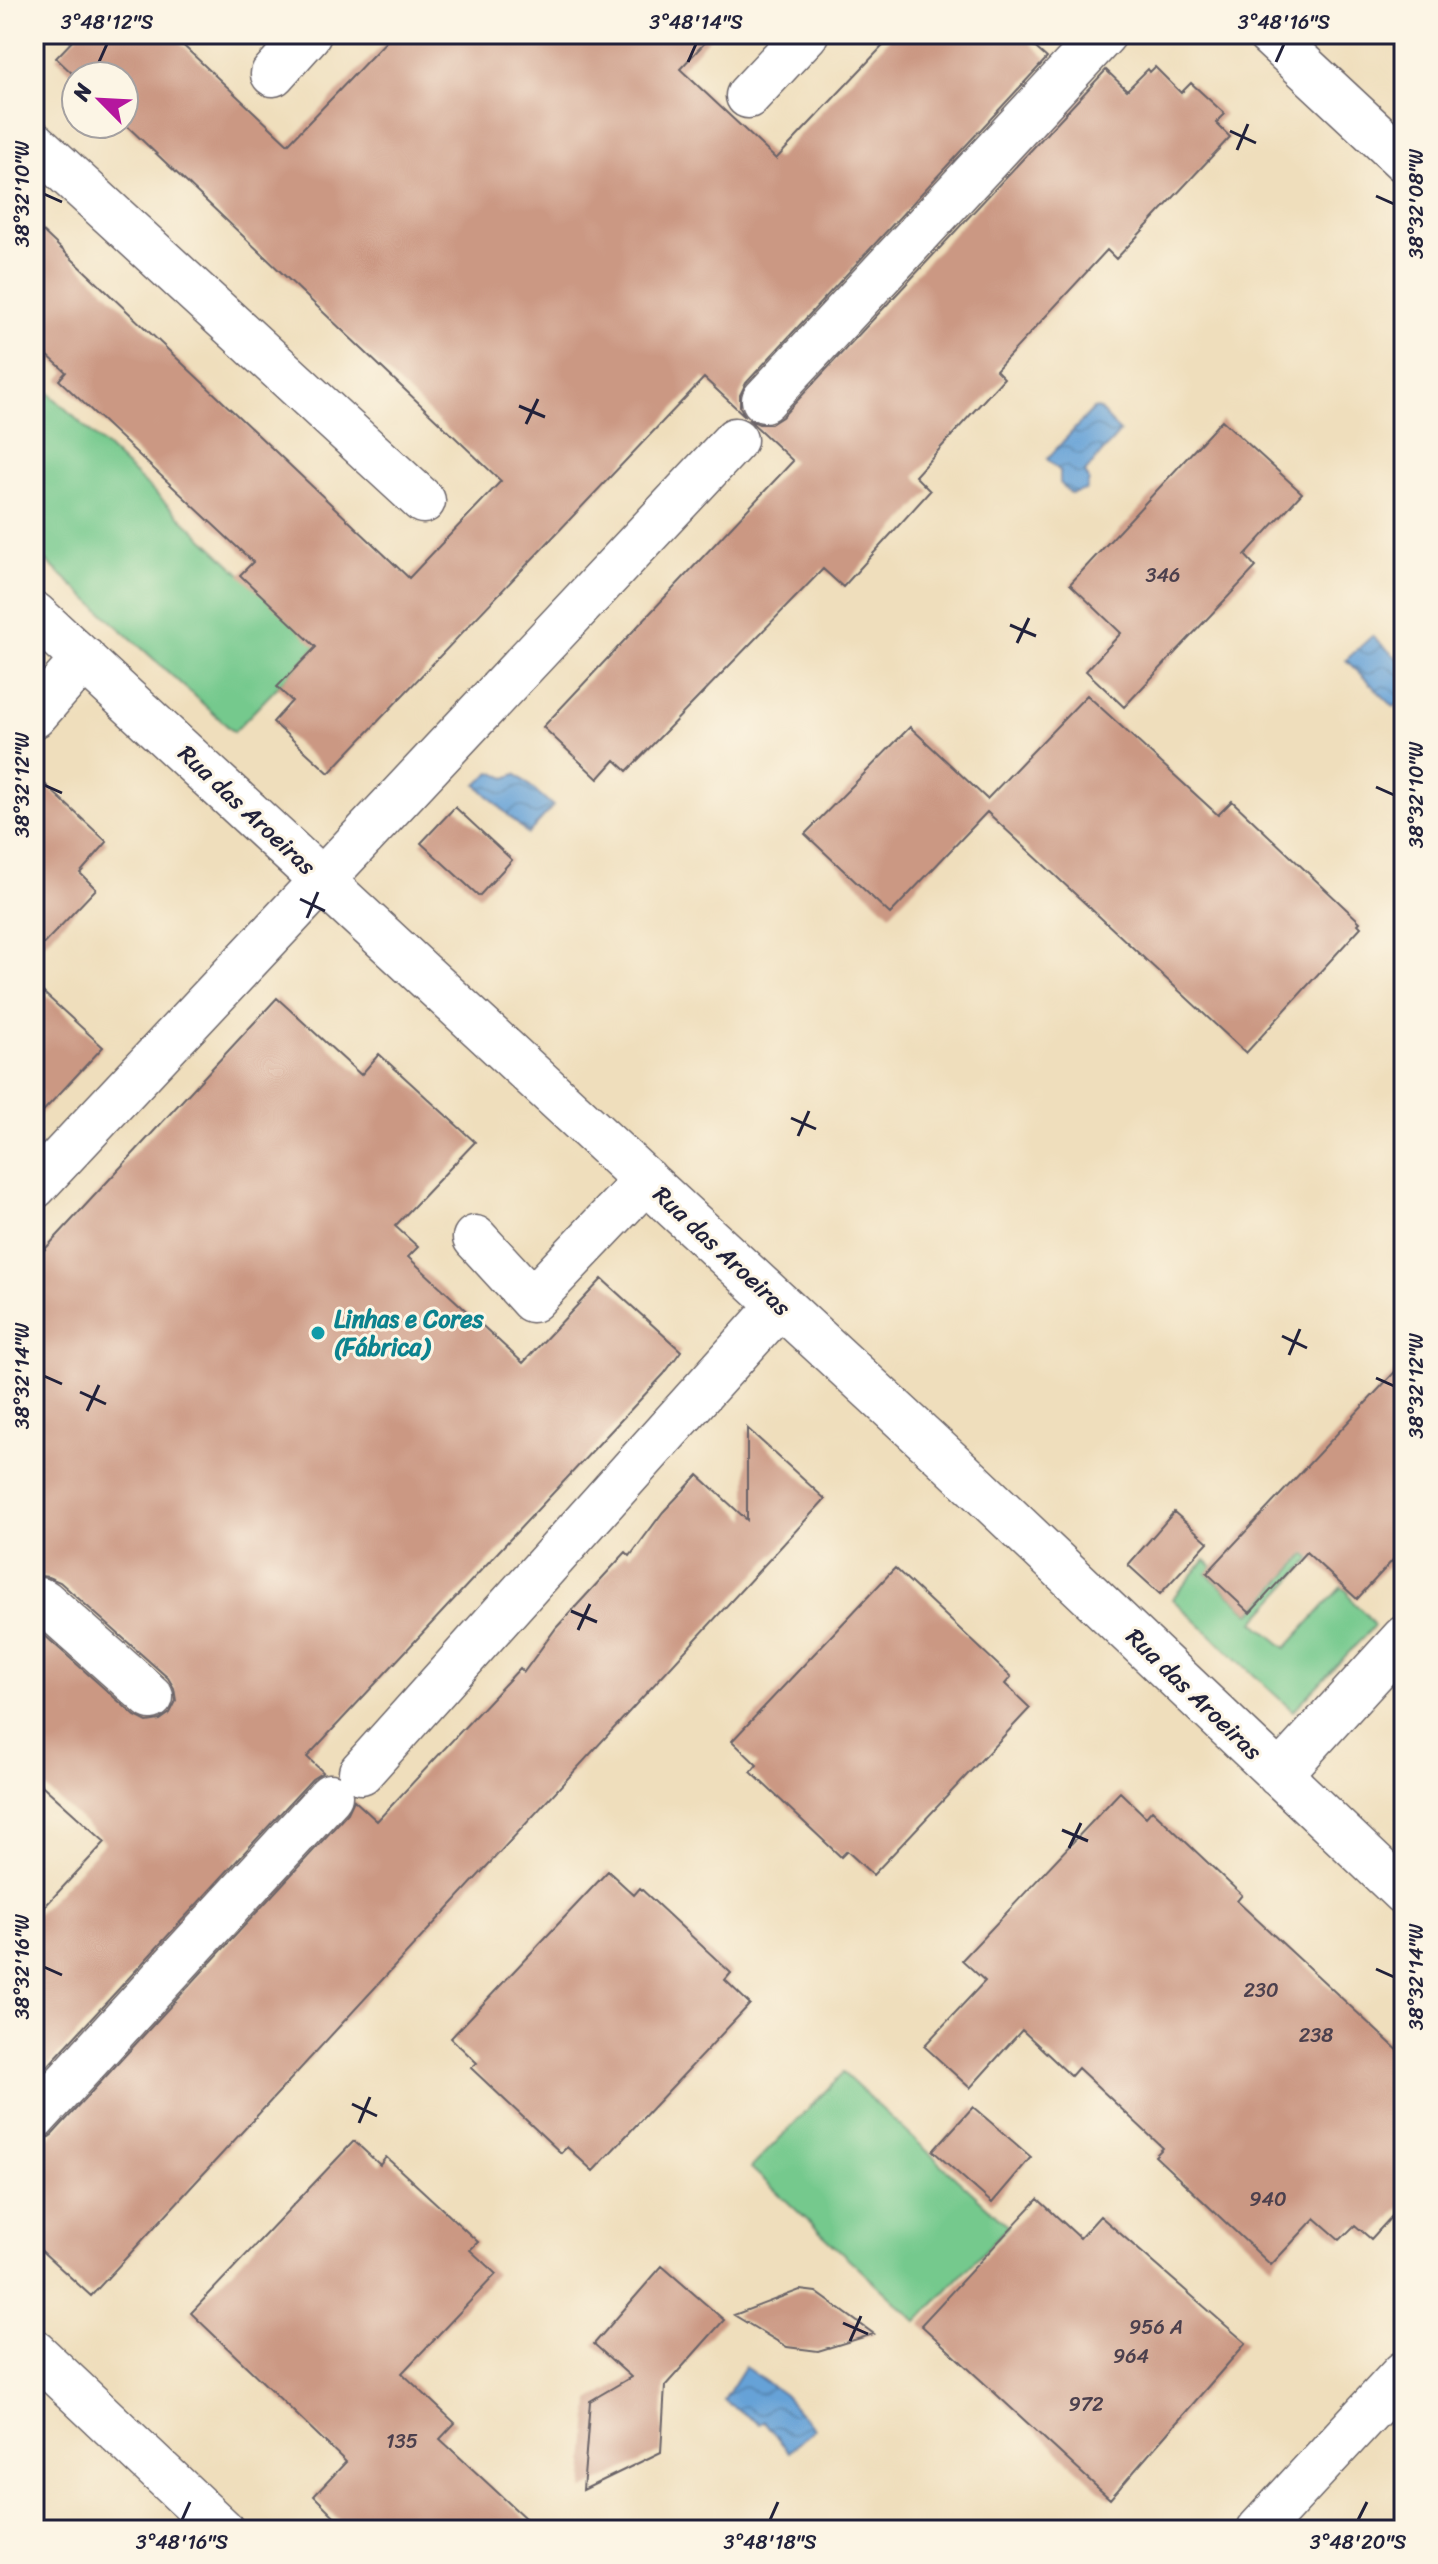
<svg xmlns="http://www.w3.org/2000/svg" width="1438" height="2564" font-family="Sriracha,sans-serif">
	<defs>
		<pattern id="water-waves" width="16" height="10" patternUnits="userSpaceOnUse" patternTransform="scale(2)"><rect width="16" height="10" fill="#66a2d7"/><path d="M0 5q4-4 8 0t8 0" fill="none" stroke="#5484b0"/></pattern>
	</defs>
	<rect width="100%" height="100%" fill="#fcf5e5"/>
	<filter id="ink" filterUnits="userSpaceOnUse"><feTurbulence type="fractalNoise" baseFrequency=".0125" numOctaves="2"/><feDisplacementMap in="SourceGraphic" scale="16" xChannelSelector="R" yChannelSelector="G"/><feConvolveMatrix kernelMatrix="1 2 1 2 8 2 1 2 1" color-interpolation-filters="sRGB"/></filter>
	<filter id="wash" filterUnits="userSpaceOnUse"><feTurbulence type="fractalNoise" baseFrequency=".006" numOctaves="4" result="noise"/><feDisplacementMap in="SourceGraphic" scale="32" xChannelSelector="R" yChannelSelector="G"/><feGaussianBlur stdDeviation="1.8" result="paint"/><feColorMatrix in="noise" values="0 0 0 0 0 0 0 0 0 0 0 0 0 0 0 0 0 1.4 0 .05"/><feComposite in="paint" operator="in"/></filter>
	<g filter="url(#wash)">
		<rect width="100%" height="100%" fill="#efdebc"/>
		<!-- green -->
		<path fill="#74c98d" stroke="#4b7664" stroke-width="2" d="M34 379 317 646 234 732 34 550Z
			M1306 1554 1311 1559 1254 1622 1286 1648 1341 1587 1348 1592C1350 1605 1369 1612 1374 1626L1293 1711 1172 1599 1205 1560 1213 1567 1207 1574 1251 1614Z
			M843 2073 1008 2226 917 2322 751 2168Z"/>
		<!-- water -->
		<path fill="url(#water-waves)" stroke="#446289" stroke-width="2" d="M1098 408 1120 432 1085 472 1089 480 1086 490 1071 494 1060 483V471L1047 459 1093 409Z
			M1372 636 1404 664V699L1394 707 1346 660Z
			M491 772 506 778 516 774 553 806 528 834 477 785Z
			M745 2367 784 2395 814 2429 789 2452 764 2421 759 2424 724 2400Z"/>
		<g id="blocks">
			<!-- building -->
			<path fill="#cb9883" d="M79 34H171L288 144 393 34H713L680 69 776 159 894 34H1020L1047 58 746 383 740 395V407L746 417 704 378 329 773 273 722 292 701 277 687 316 647 240 575 253 562 59 380 66 372 34 343V223L409 578 501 481 124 123V76L76 77 56 58Z
				M1155 67 1181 93 1191 83 1225 114 1216 123 1230 137 1116 259 1107 250 996 370 1004 378 915 476 930 491 843 587 823 569 627 771 615 760 598 779 543 727 793 461 748 419 759 424H771L782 417 1106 70 1127 90 1148 69 1150 72Z
				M1222 420 1302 493 1245 555 1256 567 1124 707 1086 671 1121 633 1070 584Z
				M1087 695 1218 815 1232 801 1360 922 1358 924 1361 927 1246 1053 987 812 890 914 805 834 910 727 987 799Z
				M34 774 107 842 80 873 96 889 34 954Z
				M455 807 512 860 479 896 421 843Z
				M34 984 103 1047 34 1121Z
				M277 998 361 1075 379 1054 475 1142 395 1226 418 1247 408 1257 523 1363 602 1279 681 1351 664 1374 307 1757 323 1772 312 1779 34 2081V1918L105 1842 34 1778V1626L135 1716 147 1722 160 1720 170 1713 176 1701 174 1688 168 1678 60 1582 48 1577 34 1575V1261Z
				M1404 1362V1548L1357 1599 1306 1552 1250 1613 1207 1573Z
				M747 1428 825 1499 91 2296 34 2244V2142H42L52 2135 348 1813 354 1800 377 1821 520 1668 524 1672 556 1628 626 1552 630 1556 663 1512 698 1475 747 1520Z
				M1174 1512 1208 1542 1160 1594 1128 1565Z
				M895 1568 1011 1677 1005 1684 1030 1708 873 1875 847 1851 841 1857 751 1772 757 1765 732 1741Z
				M1120 1792 1146 1817 1152 1810 1242 1895 1237 1901 1404 2056V2203L1371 2239 1355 2225 1340 2240 1315 2218 1271 2265 1155 2156 1163 2148 1078 2068 1071 2076 1022 2030 970 2088 924 2046 985 1981 962 1960Z
				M608 1871 634 1895 640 1888 731 1973 725 1980 750 2004 593 2171 567 2147 561 2153 471 2068 477 2063 451 2038Z
				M973 2107 1031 2157 992 2203 933 2151Z
				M354 2141 380 2165 386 2157 478 2242 470 2250 496 2274 402 2373 455 2423 440 2439 538 2530H348L314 2496 346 2462 191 2313Z
				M1038 2199 1080 2238 1100 2216 1246 2343 1110 2499 921 2325Z
				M662 2266 724 2320 665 2386 661 2452 583 2490 590 2401 631 2377 594 2344Z
				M800 2290 816 2292 874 2334 818 2351 787 2347 734 2315Z"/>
		</g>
	</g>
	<g filter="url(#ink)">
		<use href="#blocks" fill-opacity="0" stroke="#6a6468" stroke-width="2"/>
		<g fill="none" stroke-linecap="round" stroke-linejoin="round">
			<defs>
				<path id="minor" d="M1269 34 1404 160
					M273 74 309 34
					M748 96 806 34
					M34 143 423 501
					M764 400 1104 34
					M34 614 951 1463 1404 1893
					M34 716 84 659
					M34 1187 735 440
					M475 1238 532 1300 646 1180
					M34 1599 43 1601 151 1697
					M361 1772 780 1305
					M1279 1775 1404 1638
					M34 2118 330 1796
					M34 2352 222 2530
					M1259 2530 1404 2373"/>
			</defs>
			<!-- minor casing -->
			<use href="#minor" stroke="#6a6468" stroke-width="47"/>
			<!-- minor -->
			<use href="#minor" stroke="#fff" stroke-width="44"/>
		</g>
	</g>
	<!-- ticks -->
	<path fill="none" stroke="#22223b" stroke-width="3" d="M99 62 107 44M688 62 696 44M1276 62 1284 44M1230 131 1256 143M1237 150 1248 124M44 194 62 202M1376 196 1394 204M519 406 545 417M526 424 538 399M1010 625 1036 636M1017 643 1029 618M44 785 62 793M1376 787 1394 795M300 899 325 911M307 918 318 892M791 1118 816 1129M798 1136 809 1111M1282 1336 1307 1348M1289 1355 1300 1329M44 1376 62 1384M1376 1378 1394 1386M80 1392 106 1404M87 1411 99 1385M571 1611 597 1622M578 1630 590 1604M1062 1830 1088 1841M1069 1848 1081 1823M44 1967 62 1975M1376 1969 1394 1977M352 2104 377 2116M359 2123 370 2097M843 2323 868 2334M850 2341 861 2316M182 2520 190 2502M770 2520 778 2502M1358 2520 1367 2502"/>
	<!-- markers -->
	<circle fill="#0f9aa8" stroke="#fcf5e5" stroke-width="3" cx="318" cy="1333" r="8"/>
	<g text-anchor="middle" stroke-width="6" stroke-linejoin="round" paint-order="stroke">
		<!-- number labels -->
		<g font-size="20" fill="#4c404d">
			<text x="1163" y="582">346</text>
			<text x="1261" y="1997">230</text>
			<text x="1316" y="2042">238</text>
			<text x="1268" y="2206">940</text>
			<text x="1156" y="2334">956 A</text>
			<text x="1131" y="2363">964</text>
			<text x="1086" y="2411">972</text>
			<text x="402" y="2448">135</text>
		</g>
		<!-- street labels -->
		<g font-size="24" fill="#22223b" stroke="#fcf5e5">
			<text transform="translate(247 810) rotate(43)" y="8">Rua das Aroeiras</text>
			<text transform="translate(722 1251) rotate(43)" y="8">Rua das Aroeiras</text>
			<text transform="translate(1194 1694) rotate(44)" y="8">Rua das Aroeiras</text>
		</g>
		<!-- culture labels -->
		<g font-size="24" font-weight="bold" fill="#0d838f" stroke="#fcf5e5" text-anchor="start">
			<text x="334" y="1327">Linhas e Cores<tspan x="334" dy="28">(Fábrica)</tspan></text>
		</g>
	</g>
	<!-- margin -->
	<rect width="1438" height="2564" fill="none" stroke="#fcf5e5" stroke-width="88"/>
	<!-- north arrow -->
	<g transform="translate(100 100) rotate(294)"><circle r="38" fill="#fcf5e5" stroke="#a5a1a1" stroke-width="2"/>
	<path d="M0-6L14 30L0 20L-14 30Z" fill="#b5179e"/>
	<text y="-12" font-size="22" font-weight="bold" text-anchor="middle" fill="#22223b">N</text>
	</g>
	<rect x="44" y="44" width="1350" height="2476" fill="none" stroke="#22223b" stroke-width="3"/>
	<g font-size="20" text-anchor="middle" fill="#22223b">
		<text x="107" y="29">3°48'12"S</text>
		<text x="696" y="29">3°48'14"S</text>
		<text x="1284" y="29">3°48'16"S</text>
		<text transform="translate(22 194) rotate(-90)" y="7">38°32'10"W</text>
		<text transform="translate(1416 204) rotate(-90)" y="7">38°32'08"W</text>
		<text transform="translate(22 785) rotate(-90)" y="7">38°32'12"W</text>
		<text transform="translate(1416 795) rotate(-90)" y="7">38°32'10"W</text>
		<text transform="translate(22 1376) rotate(-90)" y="7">38°32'14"W</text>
		<text transform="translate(1416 1386) rotate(-90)" y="7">38°32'12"W</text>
		<text transform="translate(22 1967) rotate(-90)" y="7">38°32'16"W</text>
		<text transform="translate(1416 1977) rotate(-90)" y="7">38°32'14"W</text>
		<text x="182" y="2549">3°48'16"S</text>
		<text x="770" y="2549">3°48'18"S</text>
		<text x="1358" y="2549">3°48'20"S</text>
	</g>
</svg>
